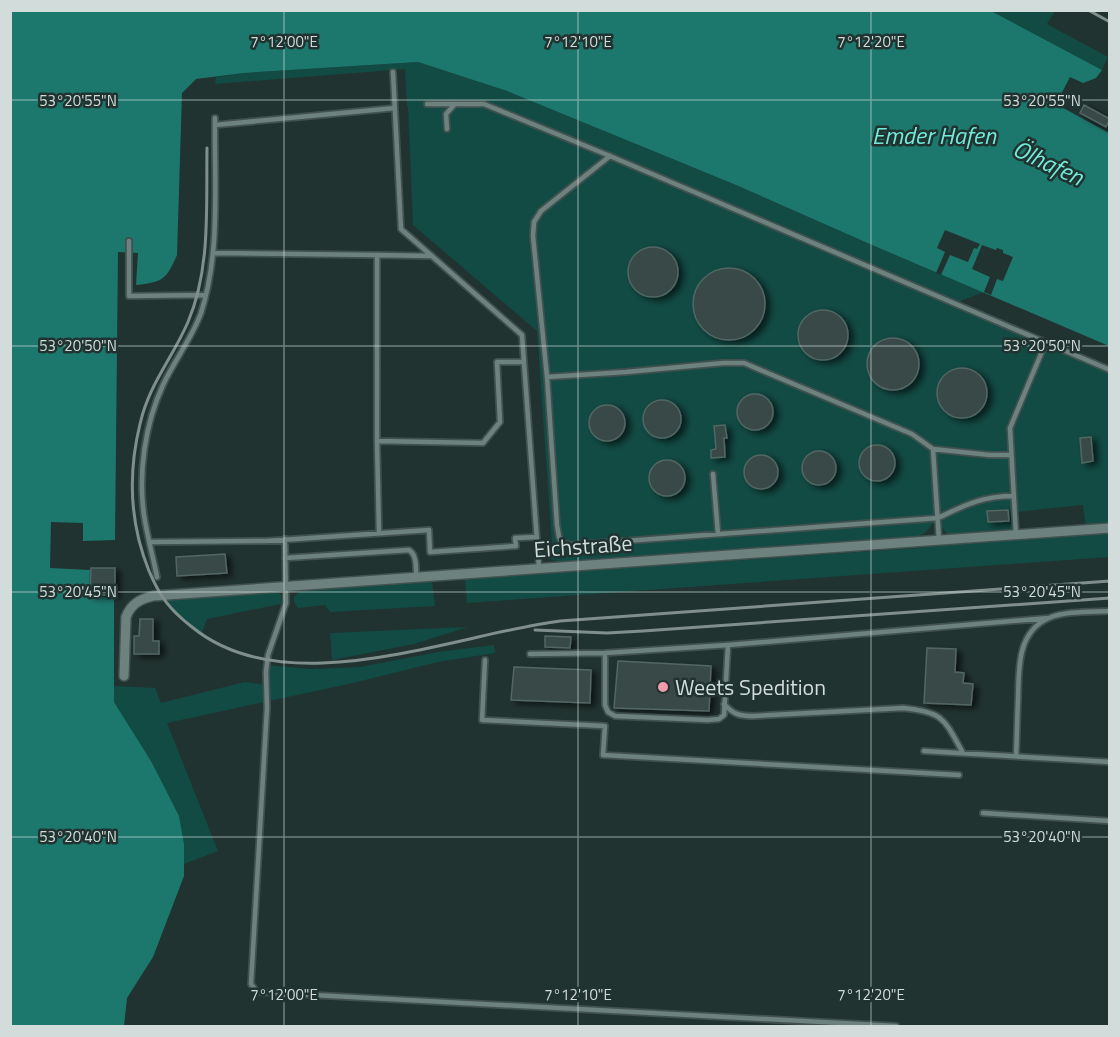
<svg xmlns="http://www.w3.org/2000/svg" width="1120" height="1037" font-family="'Titillium Web',sans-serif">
	<defs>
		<filter id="shadow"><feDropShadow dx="5" dy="3" stdDeviation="3" flood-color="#0009"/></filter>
	</defs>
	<rect width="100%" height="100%" fill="#213330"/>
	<!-- green -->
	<path fill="#124a44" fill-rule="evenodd" d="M991 11H1055L1047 24 1108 57 1102 70Z
		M418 62 507 91 736 185 872 245 984 292 955 303 1109 370V557L467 603 465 579 918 548 944 545 1010 535 948 534 943 529 938 519C928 526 930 532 917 537L569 562C552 560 547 563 544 545L552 544 537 331 413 225 408 107 407 106 405 69 215 84 216 77 244 73ZM1083 505 1086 529 1016 534 1015 512Z
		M432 581 435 606 330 612 325 605 298 608 294 602V597L300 591 304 589Z
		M278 592 281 595 282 604 286 603 207 619 201 635 175 614 162 596Z
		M468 627 414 644 332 660 330 633Z
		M494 645 495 653 438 662 353 683 167 723 218 851 184 864V844L151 761 114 702V686L155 688 161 703 245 682 266 685V665L312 669 360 667 438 652Z"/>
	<!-- water -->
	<path fill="#1c776d" d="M10 11H991L1102 70 1096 78 1083 83 1070 77 1056 104 1109 133V346L872 245 736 185 507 91 418 62 244 73 196 79 182 93 177 255C166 280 163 282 136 285L138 253 118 252 115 540 83 541V523L51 522 50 568 90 570 89 596 114 597V702L151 761 179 816 184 844V876L153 957 127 998 124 1026H11Z"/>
	<!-- pier -->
	<path fill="#213330" d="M945 230 980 244 977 249 974 248 968 262 950 255 941 275 936 273 945 252 937 248Z
		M982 245 996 250 997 248 1003 250V253L1013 257 1003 281 997 279 991 295 984 292 990 277 972 269Z"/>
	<!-- building -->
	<path fill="#374a47" stroke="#526663" stroke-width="1.5" filter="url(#shadow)" d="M1084 105 1110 119 1106 127 1080 113Z
		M628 272a25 25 0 1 1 50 0a25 25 0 1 1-50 0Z
		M693 304a36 36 0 1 1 72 0a36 36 0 1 1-72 0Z
		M798 335a25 25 0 1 1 50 0a25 25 0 1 1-50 0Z
		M867 364a26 26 0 1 1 52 0a26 26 0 1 1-52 0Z
		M937 393a25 25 0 1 1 50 0a25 25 0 1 1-50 0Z
		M737 412a18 18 0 1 1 36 0a18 18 0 1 1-36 0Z
		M643 419a19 19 0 1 1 38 0a19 19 0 1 1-38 0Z
		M589 423a18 18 0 1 1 36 0a18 18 0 1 1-36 0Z
		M725 425 727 438H724L725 457 711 458V450L716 449 714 426Z
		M1091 437 1093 461 1082 463 1080 438Z
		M859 463a18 18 0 1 1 36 0a18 18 0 1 1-36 0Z
		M802 468a17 17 0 1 1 34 0a17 17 0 1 1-34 0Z
		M744 472a17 17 0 1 1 34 0a17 17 0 1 1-34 0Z
		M649 478a18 18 0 1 1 36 0a18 18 0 1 1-36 0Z
		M1008 510 1009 521 988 522 987 511Z
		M225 554 227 573 177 576 176 557Z
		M91 568H115V595H90Z
		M140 619H153V641H159V654H134V636H139Z
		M545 636 571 637 570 648 545 647Z
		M927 648 956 649 955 672 964 673 963 683 973 684 971 705 924 703Z
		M618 661 711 666 709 711 614 708Z
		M514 667 591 670 590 703 511 700Z"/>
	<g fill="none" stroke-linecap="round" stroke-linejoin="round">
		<defs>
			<path id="lane" d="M393 72 401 229 522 335 539 568
				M427 104H484L610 156 1110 370
				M215 125 395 108
				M447 129 446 114 455 104
				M610 156 541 211 534 222 533 236 547 377 557 525 559 537 562 543 571 545 938 518C965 505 982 496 1014 496
				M129 241V296L205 295
				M213 253 377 255
				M547 377 626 372 723 363H744L912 434 933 449
				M377 441 483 443 500 422 497 362H524
				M713 474 718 534
				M379 533 377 441V255L432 256
				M1016 535 1010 428 1046 342
				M285 539 286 603 268 655 266 672 267 708 251 984 257 992 896 1026
				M939 540 933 449 990 455H1011
				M150 542 266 541 429 530 430 552 516 546 515 538 537 537
				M285 558 409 550C417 555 416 568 416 577
				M157 577C153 556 147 536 144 515 138 473 145 424 163 385 174 361 192 338 201 313 221 251 214 182 215 118
				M605 653V705L608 712 615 716 708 720 719 719 724 715 728 645
				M530 654 605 653 728 645 1049 618
				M485 660 482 720 605 726 603 755 959 775
				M724 704C734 715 740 716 754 716L903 708C944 712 944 719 963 753
				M924 751 1110 762
				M1016 756C1017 738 1017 719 1018 700 1019 671 1016 632 1049 618 1065 611 1092 612 1110 611
				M983 813 1110 821"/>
			<path id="street" d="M124 676 126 617C131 604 140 599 153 596L1110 528"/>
		</defs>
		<!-- lane casing -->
		<use href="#lane" stroke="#41514f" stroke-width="8"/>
		<!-- street casing -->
		<use href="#street" stroke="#41514f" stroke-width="12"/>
		<!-- lane -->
		<use href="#lane" stroke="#6d817e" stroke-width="4.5"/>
		<!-- street -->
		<use href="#street" stroke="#6d817e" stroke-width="9"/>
		<!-- rail -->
		<path stroke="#818f8c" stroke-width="3" d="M1088 10 1110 22
			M207 148C206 206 211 268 188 322 172 359 149 384 140 424 128 473 130 524 149 571 160 597 170 610 192 627 287 705 452 635 560 621L1110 581
			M535 630 607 633 643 631 1110 598"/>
	</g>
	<!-- ticks -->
	<path fill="none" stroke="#d2dddb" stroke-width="1.5" stroke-opacity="0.45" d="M284 10V1026M578 10V1026M871 10V1026M10 100H1110M10 346H1110M10 592H1110M10 837H1110"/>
	<!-- markers -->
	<circle fill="#f29aae" stroke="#213330" stroke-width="2" cx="663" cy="687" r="6"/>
	<g text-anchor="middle" stroke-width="5" stroke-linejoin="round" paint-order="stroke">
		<!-- street labels -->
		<g font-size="22" fill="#d2dddb" stroke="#213330">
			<text transform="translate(583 546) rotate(-4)" y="8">Eichstraße</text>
		</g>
		<!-- poi labels -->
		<g font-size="22" fill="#d2dddb" stroke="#213330" text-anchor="start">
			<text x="675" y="695">Weets Spedition</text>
		</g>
		<!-- water labels -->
		<g font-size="24" font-style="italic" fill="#70ebdc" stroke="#213330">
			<text x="934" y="144">Emder Hafen</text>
			<text transform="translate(1048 163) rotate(25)" y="8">Ölhafen</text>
		</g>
	</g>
	<g font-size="15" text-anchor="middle" fill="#d2dddb" stroke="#213330" stroke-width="5" stroke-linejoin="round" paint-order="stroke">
		<text x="284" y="47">7°12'00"E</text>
		<text x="578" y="47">7°12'10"E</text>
		<text x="871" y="47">7°12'20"E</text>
		<text x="78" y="106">53°20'55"N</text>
		<text x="1042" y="106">53°20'55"N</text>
		<text x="78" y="351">53°20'50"N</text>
		<text x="1042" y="351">53°20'50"N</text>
		<text x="78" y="597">53°20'45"N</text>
		<text x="1042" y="597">53°20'45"N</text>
		<text x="78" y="842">53°20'40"N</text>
		<text x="1042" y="842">53°20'40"N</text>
		<text x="284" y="1000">7°12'00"E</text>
		<text x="578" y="1000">7°12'10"E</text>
		<text x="871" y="1000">7°12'20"E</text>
	</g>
	<!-- border -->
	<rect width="1120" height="1037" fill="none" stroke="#d2dddb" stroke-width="24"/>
</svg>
